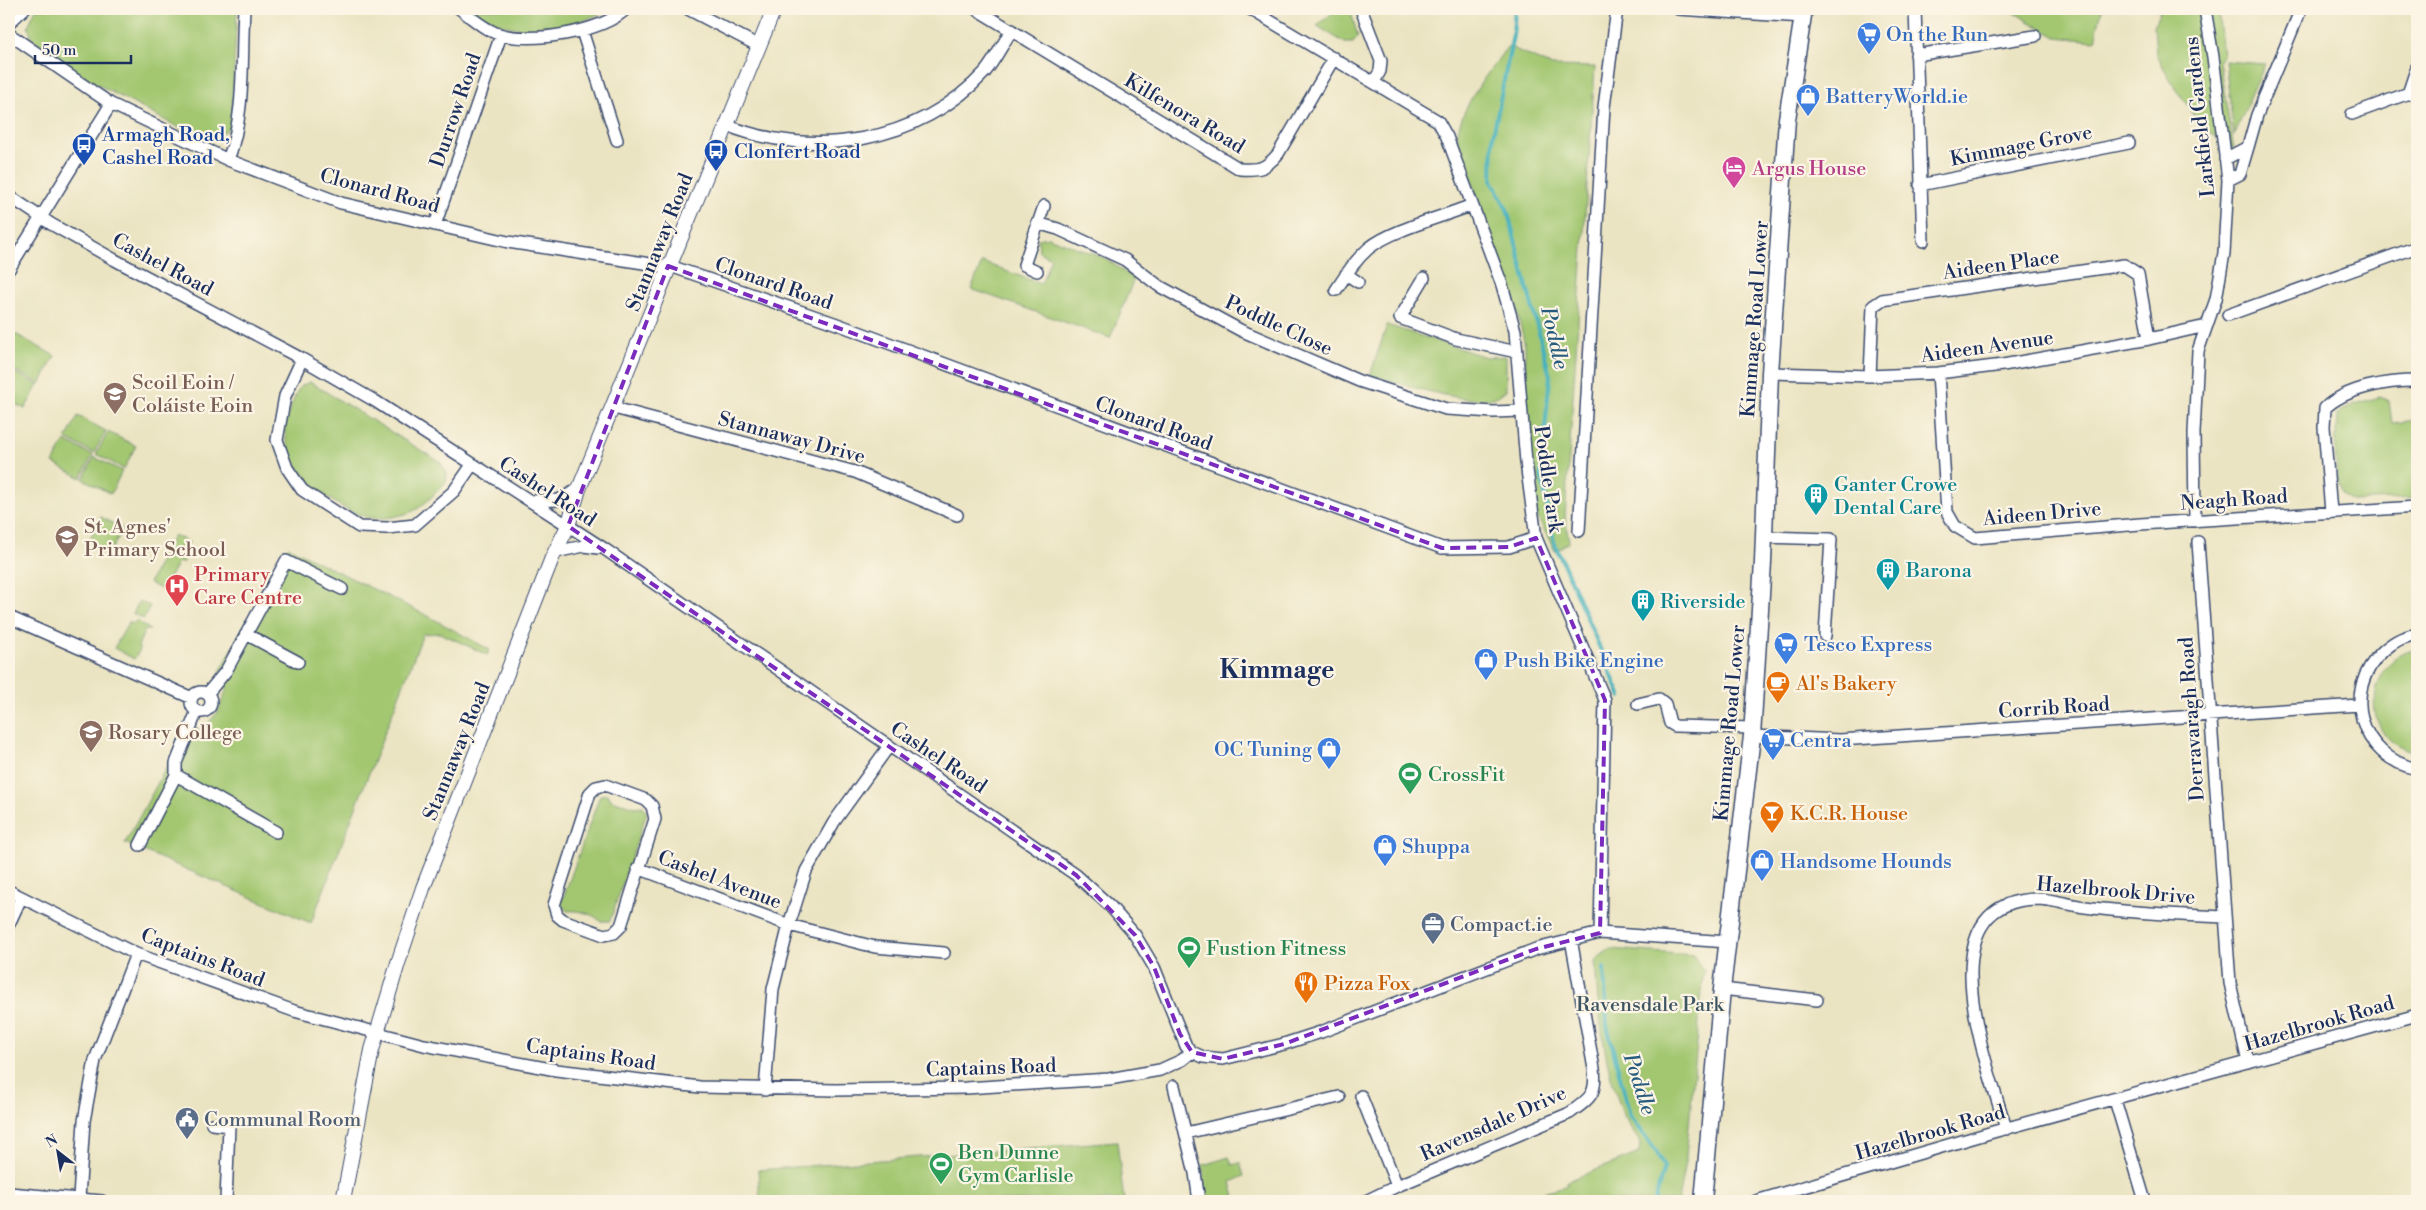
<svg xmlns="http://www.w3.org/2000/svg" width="2426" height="1210" font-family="'Libre Bodoni',serif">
	<rect width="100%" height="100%" fill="#fcf5e5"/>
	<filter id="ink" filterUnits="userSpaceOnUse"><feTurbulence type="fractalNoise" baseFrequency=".02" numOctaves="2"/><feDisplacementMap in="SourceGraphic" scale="10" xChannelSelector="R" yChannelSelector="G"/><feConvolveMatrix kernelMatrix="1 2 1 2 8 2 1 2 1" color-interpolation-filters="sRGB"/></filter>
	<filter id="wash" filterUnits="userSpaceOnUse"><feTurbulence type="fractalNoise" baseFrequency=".0096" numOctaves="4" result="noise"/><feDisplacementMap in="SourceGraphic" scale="20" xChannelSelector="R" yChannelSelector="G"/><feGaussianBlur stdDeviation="1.12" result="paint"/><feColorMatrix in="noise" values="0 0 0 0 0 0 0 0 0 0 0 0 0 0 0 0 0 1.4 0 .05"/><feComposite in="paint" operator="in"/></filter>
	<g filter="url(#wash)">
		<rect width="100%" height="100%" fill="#ebe4c2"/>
		<!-- green -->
		<path fill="#a3c771" stroke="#5f7b68" d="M36 9H237L231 126C215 140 207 139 187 132L89 80 43 50 32 39 28 26Z
			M471 9H608C566 33 512 39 471 9Z
			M1337 9H1350L1358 37 1353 43H1345L1317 26Z
			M2008 9H2102L2095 41 2056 37Z
			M2160 9H2218L2223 56 2219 62 2234 149 2203 128 2168 77 2156 52 2154 27Z
			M1508 46 1552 66 1595 67 1565 517 1569 542 1555 551 1532 507 1527 467 1525 345 1516 308 1457 138C1459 108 1491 69 1508 46Z
			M2225 61 2265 64 2234 136Z
			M1048 237 1105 258 1134 279 1110 338 971 289 982 262 1041 284 1051 258 1039 252 1038 239Z
			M1387 325 1486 357 1506 356V390C1503 392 1498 397 1493 398 1468 406 1397 382 1370 375Z
			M12 332 55 356 40 384 9 367V338Z
			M9 369 38 385 25 409 9 401Z
			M310 382 440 462 447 474 446 482C436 492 424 507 411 512 400 517 378 520 366 517 330 506 289 473 285 433 283 421 293 402 298 390L303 385Z
			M2379 397 2389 401 2392 423 2417 420V498L2352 501C2347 499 2343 497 2341 491 2333 472 2336 435 2337 414L2355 404Z
			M78 416 106 431 94 453 66 439Z
			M108 432 136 446 124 469 96 454Z
			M65 441 93 455 81 478 53 463Z
			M94 457 122 471 111 494 83 479Z
			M101 517 123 529 108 556 87 544Z
			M174 535 189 542 180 557 184 559 182 563 178 562 167 582 171 584 167 592 149 583Z
			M288 547 430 617 490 650 487 655 440 633 423 634 311 923 125 843 189 726 202 730 218 712 227 688 219 673Z
			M139 601 150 606 144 619 133 614Z
			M136 620 150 630H145L138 646 140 650 134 659 114 648 129 622 134 624Z
			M2417 649V753C2360 743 2360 661 2417 649Z
			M608 794 611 800 635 807 643 806 647 812 610 921H600C593 913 577 910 567 911L561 904 600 795Z
			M1610 949 1693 955 1704 971 1686 1156 1678 1201H1548L1545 1191 1566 1186 1568 1181 1639 1153 1640 1142C1606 1099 1598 1013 1595 960Z
			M1117 1141 1124 1201H760L758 1170Z
			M1229 1157 1232 1165 1240 1163 1244 1176 1231 1182 1236 1201H1204L1203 1165Z"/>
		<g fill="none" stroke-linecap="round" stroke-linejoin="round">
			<!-- stream -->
			<path stroke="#41b1bd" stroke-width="4" d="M1515 9 1513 35 1493 136 1492 181 1507 209 1550 376 1541 472 1554 542 1621 697
				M1604 968 1607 1026 1630 1115 1657 1153 1664 1167 1655 1201"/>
		</g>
	</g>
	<g filter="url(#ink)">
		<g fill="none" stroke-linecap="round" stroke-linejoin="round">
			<defs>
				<path id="minor" d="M460 9C472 18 485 30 499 34 531 44 602 32 626 9
					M688 9 759 46
					M976 9 1240 169C1260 170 1265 169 1278 154L1334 58
					M1250 9 1438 121 1447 137 1502 285 1515 331 1526 462 1536 538 1605 700 1600 933
					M1361 9 1381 61 1380 71 1374 82
					M1678 9 1803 17
					M1915 9 1923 241
					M9 23 24 9
					M582 31 617 140
					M9 34 111 104 228 160 341 203 508 242 676 268 837 324 1442 548 1509 547 1536 538
					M1916 55 2035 36
					M2408 94 2417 67
					M2352 114 2417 90
					M726 125C813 160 920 143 985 72 995 60 1003 43 1012 30
					M2225 159 2248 147 2257 115 2301 9
					M228 160C246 112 241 59 244 9
					M2228 180 2240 174 2248 147
					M1920 185 2129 143
					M9 196 51 224 115 260 302 359 375 401 603 548 1076 875 1110 906 1135 935 1154 967 1186 1046 1192 1052 1203 1057 1223 1059 1284 1044 1321 1032 1536 949 1600 933 1728 942
					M1037 223 1058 229 1125 260 1159 286 1240 330 1359 381 1446 409 1493 412 1521 411
					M435 225 501 35
					M9 269 111 104
					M1037 271 1024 265 1044 206
					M1346 274 1358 282
					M1424 278 1400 318 1456 339 1517 352
					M1336 290C1346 275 1355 260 1369 248 1393 229 1443 217 1472 205
					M2228 315 2417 247
					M302 359 285 396 277 440 287 468 302 490 359 527 387 528 415 525 454 491 472 465
					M1770 373 1870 376 1938 373 2003 365 2149 339 2206 326
					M1938 373 1947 512 1955 526 1975 538 2140 524 2417 507
					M1870 376 1873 306 1882 300 2124 265 2138 274 2149 339
					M614 408 855 472 957 515
					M532 501 559 500 579 489
					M2331 512 2324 427 2325 408C2347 387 2388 381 2417 381
					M2195 521 2194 433 2198 351 2216 299 2224 253 2228 180 2213 57 2205 9
					M1579 531 1604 107 1617 9
					M1763 537 1831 539 1825 636
					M2198 542 2230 983 2248 1062
					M555 552 584 546 598 548
					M9 617 192 698
					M246 634 298 662
					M2417 635C2405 635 2392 643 2383 651 2340 691 2360 757 2417 769
					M191 702a10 10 0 1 1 20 0a10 10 0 1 1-20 0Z
					M207 694 226 671 286 561 342 589
					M1638 704 1659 699 1665 704 1670 723 1675 726 1753 728
					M197 711 176 763V775L276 832
					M1752 736 1840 740 2359 705
					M605 785 646 800 652 806 655 819 621 926 614 933 604 935 563 920 557 915 554 905 590 793 596 787Z
					M140 845 176 775
					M638 868 789 925 875 947 944 953
					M9 891 136 954 294 1011 424 1045 556 1070 700 1087 835 1090 966 1088 1109 1079 1160 1070 1182 1060 1192 1052
					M9 924 21 898
					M1722 989 1817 1000
					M1174 1086 1195 1173 1199 1201
					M765 1090 773 989 789 925 806 871 834 822 889 746
					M1361 1096 1397 1186
					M2115 1100 2145 1201
					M212 1124 229 1126 226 1201
					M2006 1129C1989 1068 1922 902 2036 899 2052 899 2069 905 2085 907 2131 913 2178 915 2225 917
					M1186 1133 1339 1097
					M9 1193 102 1201
					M79 1198 84 1121 95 1060 136 954
					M1366 1201 1397 1186 1570 1113C1590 1098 1597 1095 1594 1069L1571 939
					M1756 1201 1993 1132 2417 1015"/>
				<path id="tertiary" d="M343 1201 372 1050 398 963 423 888 552 558 568 526 579 489 774 9"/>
				<path id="secondary" d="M1703 1201 1722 989 1752 736 1763 562 1770 373 1787 119 1804 9"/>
			</defs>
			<!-- minor casing -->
			<use href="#minor" stroke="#3a4a6d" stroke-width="14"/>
			<!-- tertiary casing -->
			<use href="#tertiary" stroke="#3a4a6d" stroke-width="16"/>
			<!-- secondary casing -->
			<use href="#secondary" stroke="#3a4a6d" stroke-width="19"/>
			<!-- minor -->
			<use href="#minor" stroke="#fff" stroke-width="11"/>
			<!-- tertiary -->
			<use href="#tertiary" stroke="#fff" stroke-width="14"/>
			<!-- secondary -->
			<use href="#secondary" stroke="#fff" stroke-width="16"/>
		</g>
	</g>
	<!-- marked area -->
	<path fill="none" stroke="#7b2cbf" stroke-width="4" stroke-dasharray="10 6" stroke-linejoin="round" d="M668 266 1442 548 1509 547 1536 538 1605 700 1600 933 1536 949 1284 1044 1223 1059 1192 1052 1180 1034 1154 967 1135 935 1076 875 568 526Z"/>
	<!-- icons -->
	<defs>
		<symbol id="supermarket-pin" viewBox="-11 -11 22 30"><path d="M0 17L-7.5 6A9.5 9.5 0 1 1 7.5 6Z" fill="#3f7fe0" stroke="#fcf5e5"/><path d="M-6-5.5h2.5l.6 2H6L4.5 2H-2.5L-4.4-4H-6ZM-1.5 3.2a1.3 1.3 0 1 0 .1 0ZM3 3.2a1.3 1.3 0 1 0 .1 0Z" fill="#fff"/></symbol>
		<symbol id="shop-pin" viewBox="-11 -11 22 30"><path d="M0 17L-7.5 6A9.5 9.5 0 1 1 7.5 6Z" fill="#3f7fe0" stroke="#fcf5e5"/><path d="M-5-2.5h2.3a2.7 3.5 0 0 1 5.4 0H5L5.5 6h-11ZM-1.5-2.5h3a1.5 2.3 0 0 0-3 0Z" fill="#fff"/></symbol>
		<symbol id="bus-pin" viewBox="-11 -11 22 30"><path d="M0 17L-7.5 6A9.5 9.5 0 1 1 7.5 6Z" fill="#1a4fb4" stroke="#fcf5e5"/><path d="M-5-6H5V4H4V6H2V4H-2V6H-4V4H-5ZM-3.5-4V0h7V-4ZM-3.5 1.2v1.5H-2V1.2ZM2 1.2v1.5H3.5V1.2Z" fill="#fff"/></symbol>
		<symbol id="hotel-pin" viewBox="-11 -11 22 30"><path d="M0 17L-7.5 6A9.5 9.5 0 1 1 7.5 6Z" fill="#d1479c" stroke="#fcf5e5"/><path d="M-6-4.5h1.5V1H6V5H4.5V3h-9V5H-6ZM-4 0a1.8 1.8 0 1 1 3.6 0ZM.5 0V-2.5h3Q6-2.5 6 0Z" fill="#fff"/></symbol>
		<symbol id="school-pin" viewBox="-11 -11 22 30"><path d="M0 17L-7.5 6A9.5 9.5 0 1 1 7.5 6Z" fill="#8d6e63" stroke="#fcf5e5"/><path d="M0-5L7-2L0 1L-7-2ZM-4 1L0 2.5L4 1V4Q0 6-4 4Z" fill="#fff"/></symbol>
		<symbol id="building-pin" viewBox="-11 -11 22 30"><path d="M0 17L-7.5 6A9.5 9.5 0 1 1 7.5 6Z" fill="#0f9aa8" stroke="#fcf5e5"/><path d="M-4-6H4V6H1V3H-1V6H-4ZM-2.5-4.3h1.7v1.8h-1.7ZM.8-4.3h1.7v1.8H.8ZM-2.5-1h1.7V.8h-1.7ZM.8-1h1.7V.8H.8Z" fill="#fff"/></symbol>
		<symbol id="hospital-pin" viewBox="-11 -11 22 30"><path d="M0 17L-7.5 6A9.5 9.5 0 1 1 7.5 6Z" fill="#e0444e" stroke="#fcf5e5"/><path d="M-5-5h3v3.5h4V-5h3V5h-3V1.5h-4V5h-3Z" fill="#fff"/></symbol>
		<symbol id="cafe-pin" viewBox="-11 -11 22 30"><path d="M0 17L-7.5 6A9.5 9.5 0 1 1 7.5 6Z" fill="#e8710a" stroke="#fcf5e5"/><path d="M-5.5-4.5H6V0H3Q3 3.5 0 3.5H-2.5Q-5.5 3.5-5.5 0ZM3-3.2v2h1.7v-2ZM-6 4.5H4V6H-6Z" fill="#fff"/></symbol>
		<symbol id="stadium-pin" viewBox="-11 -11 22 30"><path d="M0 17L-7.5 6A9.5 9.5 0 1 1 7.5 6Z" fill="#2e9e5b" stroke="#fcf5e5"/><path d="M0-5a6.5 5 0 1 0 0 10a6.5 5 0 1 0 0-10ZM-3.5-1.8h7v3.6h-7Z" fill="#fff"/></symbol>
		<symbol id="bar-pin" viewBox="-11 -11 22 30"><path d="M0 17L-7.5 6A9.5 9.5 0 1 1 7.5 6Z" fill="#e8710a" stroke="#fcf5e5"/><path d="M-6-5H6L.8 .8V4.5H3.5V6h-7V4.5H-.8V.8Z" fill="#fff"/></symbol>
		<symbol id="office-pin" viewBox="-11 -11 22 30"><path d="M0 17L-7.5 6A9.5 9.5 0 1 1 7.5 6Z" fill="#5c6f8a" stroke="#fcf5e5"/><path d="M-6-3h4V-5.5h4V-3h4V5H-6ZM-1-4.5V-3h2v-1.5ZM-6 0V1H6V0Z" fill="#fff"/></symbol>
		<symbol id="restaurant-pin" viewBox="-11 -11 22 30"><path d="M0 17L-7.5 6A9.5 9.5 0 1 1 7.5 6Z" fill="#e8710a" stroke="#fcf5e5"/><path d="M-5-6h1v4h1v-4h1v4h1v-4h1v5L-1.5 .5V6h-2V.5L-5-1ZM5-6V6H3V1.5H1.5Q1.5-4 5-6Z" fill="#fff"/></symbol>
		<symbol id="civic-pin" viewBox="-11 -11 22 30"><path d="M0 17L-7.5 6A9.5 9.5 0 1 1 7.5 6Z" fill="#5c6f8a" stroke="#fcf5e5"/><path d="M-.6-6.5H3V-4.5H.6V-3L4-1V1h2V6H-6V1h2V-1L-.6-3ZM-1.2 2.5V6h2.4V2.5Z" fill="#fff"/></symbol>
	</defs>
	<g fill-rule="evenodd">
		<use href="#supermarket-pin" x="1855" y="20" width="28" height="38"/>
		<use href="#shop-pin" x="1794" y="82" width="28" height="38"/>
		<use href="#bus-pin" x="70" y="131" width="28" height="38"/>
		<use href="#bus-pin" x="702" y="137" width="28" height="38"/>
		<use href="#hotel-pin" x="1720" y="154" width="28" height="38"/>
		<use href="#school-pin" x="101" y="380" width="28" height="38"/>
		<use href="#building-pin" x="1802" y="481" width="28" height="38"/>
		<use href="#school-pin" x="53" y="523" width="28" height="38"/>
		<use href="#building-pin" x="1874" y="556" width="28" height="38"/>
		<use href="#hospital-pin" x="163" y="572" width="28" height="38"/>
		<use href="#building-pin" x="1629" y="587" width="28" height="38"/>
		<use href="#supermarket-pin" x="1772" y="630" width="28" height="38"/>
		<use href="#shop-pin" x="1472" y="646" width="28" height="38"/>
		<use href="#cafe-pin" x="1764" y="669" width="28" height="38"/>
		<use href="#school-pin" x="77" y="718" width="28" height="38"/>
		<use href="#supermarket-pin" x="1759" y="726" width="28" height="38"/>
		<use href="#shop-pin" x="1315" y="735" width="28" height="38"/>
		<use href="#stadium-pin" x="1396" y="760" width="28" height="38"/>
		<use href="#bar-pin" x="1758" y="799" width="28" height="38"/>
		<use href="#shop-pin" x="1371" y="832" width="28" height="38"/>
		<use href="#shop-pin" x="1748" y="847" width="28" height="38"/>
		<use href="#office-pin" x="1419" y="910" width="28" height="38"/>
		<use href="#stadium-pin" x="1175" y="934" width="28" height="38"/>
		<use href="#restaurant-pin" x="1292" y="969" width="28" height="38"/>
		<use href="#civic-pin" x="173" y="1105" width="28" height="38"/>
		<use href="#stadium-pin" x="927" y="1150" width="28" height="38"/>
	</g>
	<g text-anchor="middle" stroke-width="4.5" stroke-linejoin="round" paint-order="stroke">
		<!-- shop labels -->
		<g font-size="20" fill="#366cbe" stroke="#fcf5e5" text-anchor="start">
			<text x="1886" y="41">On the Run</text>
			<text x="1826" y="103">BatteryWorld.ie</text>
			<text x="1804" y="651">Tesco Express</text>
			<text x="1504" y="667">Push Bike Engine</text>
			<text x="1790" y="747">Centra</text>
			<text x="1312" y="756" text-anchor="end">OC Tuning</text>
			<text x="1402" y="853">Shuppa</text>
			<text x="1780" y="868">Handsome Hounds</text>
		</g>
		<!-- street labels -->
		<g font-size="20" fill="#1b2f5e" stroke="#fcf5e5">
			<text transform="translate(455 110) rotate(-71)" y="7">Durrow Road</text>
			<text transform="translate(1185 113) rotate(31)" y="7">Kilfenora Road</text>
			<text transform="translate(2199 117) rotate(-96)" y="7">Larkfield Gardens</text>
			<text transform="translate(2021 145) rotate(-11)" y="7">Kimmage Grove</text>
			<text transform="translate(380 190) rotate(15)" y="7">Clonard Road</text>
			<text transform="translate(659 242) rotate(-68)" y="7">Stannaway Road</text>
			<text transform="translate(163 264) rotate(28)" y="7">Cashel Road</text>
			<text transform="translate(2001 264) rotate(-8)" y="7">Aideen Place</text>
			<text transform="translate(774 283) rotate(19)" y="7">Clonard Road</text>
			<text transform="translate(1754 319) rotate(-86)" y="7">Kimmage Road Lower</text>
			<text transform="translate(1279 325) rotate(25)" y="7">Poddle Close</text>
			<text transform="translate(1987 346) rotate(-8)" y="7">Aideen Avenue</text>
			<text transform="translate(1154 423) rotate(20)" y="7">Clonard Road</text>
			<text transform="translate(792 437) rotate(15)" y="7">Stannaway Drive</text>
			<text transform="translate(1549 479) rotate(82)" y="7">Poddle Park</text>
			<text transform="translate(548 491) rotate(33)" y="7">Cashel Road</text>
			<text transform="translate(2234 499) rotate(-4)" y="7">Neagh Road</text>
			<text transform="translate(2042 513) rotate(-5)" y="7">Aideen Drive</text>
			<text transform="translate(2054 707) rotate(-4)" y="7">Corrib Road</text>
			<text transform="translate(2191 719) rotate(-94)" y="7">Derravaragh Road</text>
			<text transform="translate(1729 723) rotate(-85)" y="7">Kimmage Road Lower</text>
			<text transform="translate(456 751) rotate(-68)" y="7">Stannaway Road</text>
			<text transform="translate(939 757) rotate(34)" y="7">Cashel Road</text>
			<text transform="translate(720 879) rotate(21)" y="7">Cashel Avenue</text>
			<text transform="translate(2116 890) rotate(5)" y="7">Hazelbrook Drive</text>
			<text transform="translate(203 957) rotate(21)" y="7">Captains Road</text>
			<text transform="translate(2319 1023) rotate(-16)" y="7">Hazelbrook Road</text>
			<text transform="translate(591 1054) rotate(8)" y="7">Captains Road</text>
			<text transform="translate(991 1067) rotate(-2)" y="7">Captains Road</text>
			<text transform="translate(1493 1123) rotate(-24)" y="7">Ravensdale Drive</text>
			<text transform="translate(1930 1132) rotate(-16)" y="7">Hazelbrook Road</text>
		</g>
		<!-- transit labels -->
		<g font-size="20" fill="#164399" stroke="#fcf5e5" text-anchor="start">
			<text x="102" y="141">Armagh Road,<tspan x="102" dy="23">Cashel Road</tspan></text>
			<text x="734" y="158">Clonfert Road</text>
		</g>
		<!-- hotel labels -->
		<g font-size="20" fill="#b23c85" stroke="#fcf5e5" text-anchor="start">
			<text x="1752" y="175">Argus House</text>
		</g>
		<!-- education labels -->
		<g font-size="20" fill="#785e54" stroke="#fcf5e5" text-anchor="start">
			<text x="132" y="389">Scoil Eoin /<tspan x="132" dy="23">Coláiste Eoin</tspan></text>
			<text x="84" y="533">St. Agnes'<tspan x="84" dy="23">Primary School</tspan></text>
			<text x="108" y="739">Rosary College</text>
		</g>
		<!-- culture labels -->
		<g font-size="20" fill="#0d838f" stroke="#fcf5e5" text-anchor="start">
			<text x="1834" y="491">Ganter Crowe<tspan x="1834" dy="23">Dental Care</tspan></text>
			<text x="1906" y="577">Barona</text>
			<text x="1660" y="608">Riverside</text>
		</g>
		<!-- health labels -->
		<g font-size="20" fill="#be3a42" stroke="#fcf5e5" text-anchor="start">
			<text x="194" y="581">Primary<tspan x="194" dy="23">Care Centre</tspan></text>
		</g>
		<!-- food labels -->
		<g font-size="20" fill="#c56008" stroke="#fcf5e5" text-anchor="start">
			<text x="1796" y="690">Al's Bakery</text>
			<text x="1790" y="820">K.C.R. House</text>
			<text x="1324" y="990">Pizza Fox</text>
		</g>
		<!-- leisure labels -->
		<g font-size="20" fill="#27864d" stroke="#fcf5e5" text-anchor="start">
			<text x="1428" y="781">CrossFit</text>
			<text x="1206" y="955">Fustion Fitness</text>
			<text x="958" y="1159">Ben Dunne<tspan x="958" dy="23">Gym Carlisle</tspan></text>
		</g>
		<!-- service labels -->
		<g font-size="20" fill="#4e5e75" stroke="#fcf5e5" text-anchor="start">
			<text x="1450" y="931">Compact.ie</text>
			<text x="204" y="1126">Communal Room</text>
		</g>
		<!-- park labels -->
		<g font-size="20" fill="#3d5563" stroke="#fcf5e5">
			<text x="1650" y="1011">Ravensdale Park</text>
		</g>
		<!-- water labels -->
		<g font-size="21" font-style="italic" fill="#285c7f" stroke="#fcf5e5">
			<text transform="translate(1555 338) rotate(77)" y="7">Poddle</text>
			<text transform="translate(1640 1084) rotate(72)" y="7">Poddle</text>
		</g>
		<!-- district labels -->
		<g font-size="25" font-weight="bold" fill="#1b2f5e" stroke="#fcf5e5">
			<text x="1277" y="678">Kimmage</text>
		</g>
	</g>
	<!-- margin -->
	<rect width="2426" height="1210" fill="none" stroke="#fcf5e5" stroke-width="30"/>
	<!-- north arrow -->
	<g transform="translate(58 1152) rotate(329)" stroke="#fcf5e5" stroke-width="4" paint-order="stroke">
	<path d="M0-4L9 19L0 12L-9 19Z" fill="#1b2f5e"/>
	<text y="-8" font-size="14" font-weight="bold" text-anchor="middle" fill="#1b2f5e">N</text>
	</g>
	<!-- scale -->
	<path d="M35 55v8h96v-8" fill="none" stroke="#1b2f5e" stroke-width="2.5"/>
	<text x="42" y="55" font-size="15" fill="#1b2f5e" stroke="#fcf5e5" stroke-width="4" paint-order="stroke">50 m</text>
</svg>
